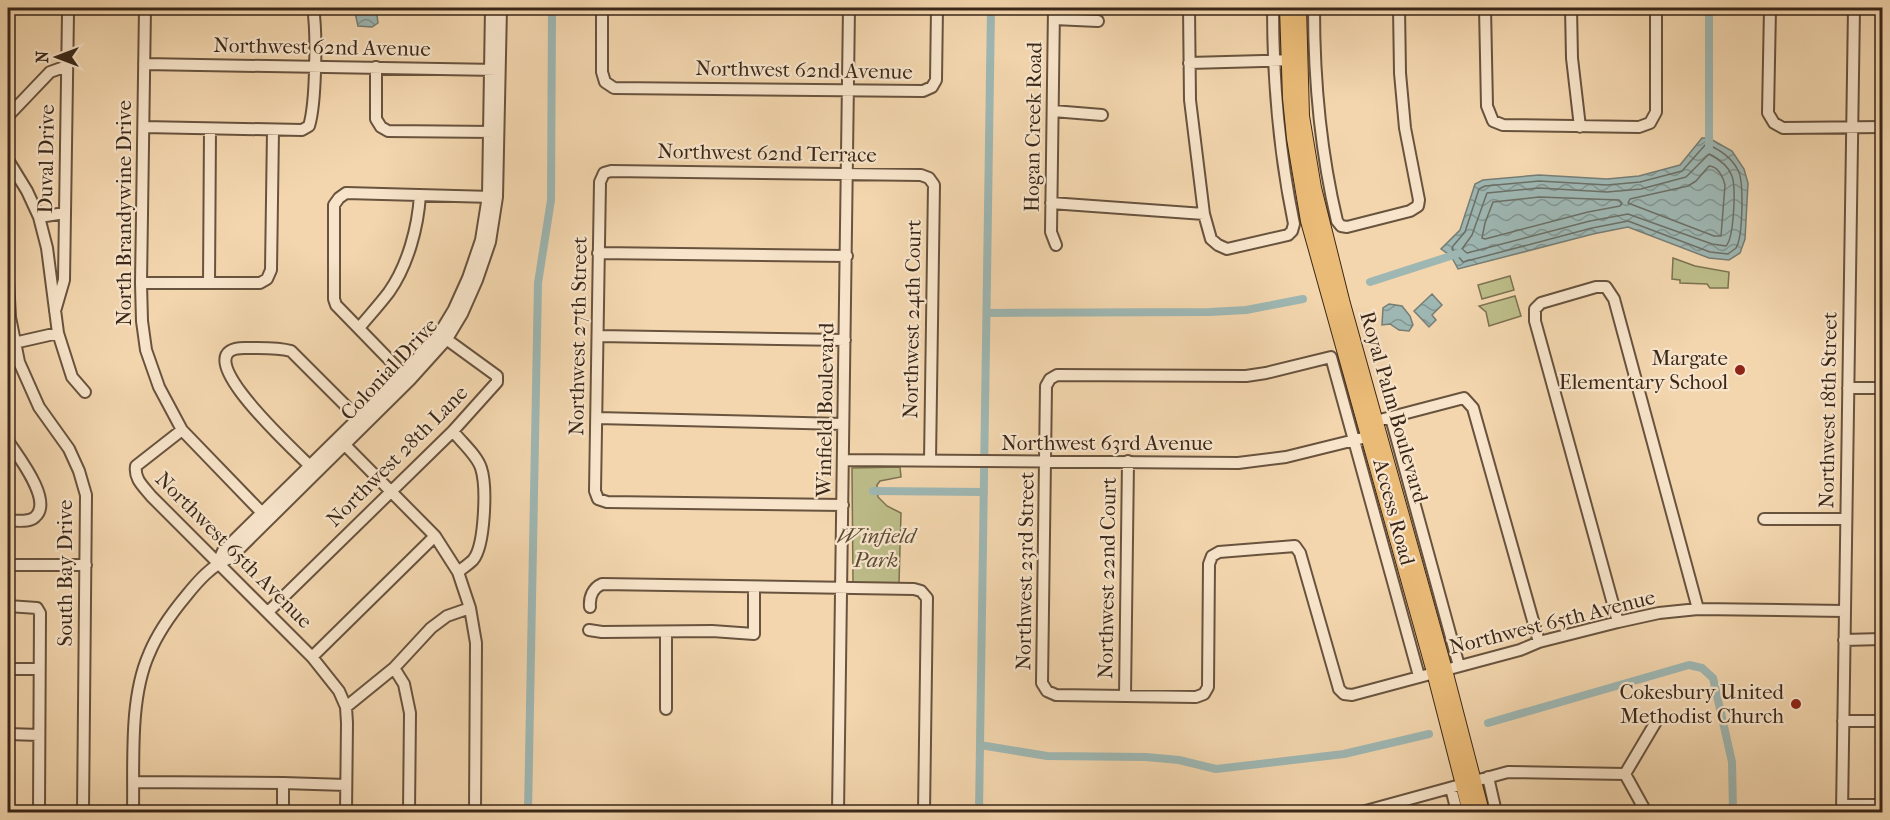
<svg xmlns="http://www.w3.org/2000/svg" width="1890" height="820" font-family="'IM FELL French Canon',serif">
	<defs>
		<pattern id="water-waves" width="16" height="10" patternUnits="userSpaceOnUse" patternTransform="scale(1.5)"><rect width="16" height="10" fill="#9eb7b3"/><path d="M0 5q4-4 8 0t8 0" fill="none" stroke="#829591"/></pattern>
	</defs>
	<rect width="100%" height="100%" fill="#f3d6ae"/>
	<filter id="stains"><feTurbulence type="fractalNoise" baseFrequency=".00333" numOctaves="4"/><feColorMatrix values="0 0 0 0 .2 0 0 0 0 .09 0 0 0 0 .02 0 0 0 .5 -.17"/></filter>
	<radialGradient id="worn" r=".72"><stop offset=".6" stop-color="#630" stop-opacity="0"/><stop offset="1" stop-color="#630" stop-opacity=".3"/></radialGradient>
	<!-- green -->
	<path fill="#bdbd89" stroke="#7c7251" stroke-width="1.5" d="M1673 258 1695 266 1729 272 1728 288H1710L1707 284 1680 283V280L1672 279Z
		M1510 276 1514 290 1482 299 1478 285Z
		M1515 296 1521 316 1489 326 1486 312 1479 306Z
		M900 467 901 477 880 481 877 485 878 497 887 506 901 513 899 584 853 583 852 468Z"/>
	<!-- water -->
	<path fill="url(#water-waves)" stroke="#767d75" stroke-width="1.5" d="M354 8H376L378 23 372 27 358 26Z
		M1702 138H1709L1732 151 1744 169 1748 183 1745 239 1740 253 1729 260 1709 258 1628 227 1593 234 1458 269 1451 256 1441 249 1460 230 1475 184 1483 180 1539 175 1607 179 1639 176 1680 165Z
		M1432 294 1442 305 1432 315 1436 320 1429 327 1414 311Z
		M1389 304 1402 306 1410 316 1413 325 1409 331 1399 330 1390 324 1382 325 1383 308Z"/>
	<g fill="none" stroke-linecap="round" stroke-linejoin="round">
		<!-- shore -->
		<path stroke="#6c6f66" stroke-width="1.5" d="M1706 144C1719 149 1731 157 1738 170 1744 181 1743 237 1736 248 1734 250 1730 252 1728 254L1710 252 1628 221 1592 228 1463 262 1452 249 1453 246 1465 232 1479 189 1485 186 1539 181 1607 185 1640 182 1682 171Z
			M1709 154C1719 159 1728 165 1732 176 1736 188 1734 238 1726 246L1712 244 1628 214 1590 221 1467 253 1462 249 1472 235 1487 193 1539 188 1607 192 1641 189 1686 177Z
			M1709 166C1718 166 1723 177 1725 185L1721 236H1714L1628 203 1630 199 1688 186 1696 181Z
			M1539 197 1619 200 1622 203 1620 206 1588 212 1485 239 1482 238 1485 223 1493 202Z"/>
		<!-- canal -->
		<path stroke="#9eb7b3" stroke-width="8" d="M1709 8V147
			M1370 282 1460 253
			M987 313 1210 312 1246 310 1303 299
			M873 491 984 492
			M1488 723 1689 665 1702 668 1713 678 1732 762 1733 812
			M980 745 1047 756 1146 757 1179 760 1216 769 1344 754 1429 734
			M528 812 538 283 551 200 552 8
			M979 812 991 8"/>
		<defs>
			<path id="minor" d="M145 8 141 283 142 321 146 350 159 387 182 430 266 517
				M602 8V72L605 82 614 88 923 91 932 87 936 80 937 8
				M1054 8 1051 232 1056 245
				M1189 8 1190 100 1204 214 1211 239 1218 245 1227 249 1288 235 1292 231 1294 224C1279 152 1273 81 1273 8
				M1314 8C1314 80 1320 150 1337 221L1341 226 1347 227 1410 211 1418 206 1419 200 1405 128 1400 73 1399 8
				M1485 8 1487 106 1493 121 1503 125 1639 127 1650 123 1656 112V8
				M1571 8 1572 58 1580 127
				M1770 8 1768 113 1774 123 1783 128 1882 127
				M1054 19 1098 21
				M1189 63 1296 60
				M144 64 497 70
				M376 67V119L381 127 388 131 495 132
				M1053 111 1102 115
				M8 116 50 72 67 66
				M144 127 302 130 309 126C316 104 317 31 313 8
				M8 160 27 191 39 217 47 248 58 333 72 377 85 392
				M1051 203 1204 214
				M39 217 65 213
				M598 253 847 256
				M8 280 10 317 19 362 39 407 69 449 79 471 86 495 83 812
				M141 283H260L267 279 271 270 273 130
				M209 283 210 129
				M55 311 64 280 68 13 66 8
				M359 328C369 316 380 304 389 292 408 265 418 227 420 195
				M598 336 845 340
				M14 343 58 333
				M407 378 336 305 334 299V205L339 198 346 193 492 197
				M1848 388H1882
				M597 418 843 424
				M1391 418 1459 666
				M1376 421 1464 398 1473 408 1539 642
				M182 430 136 466C134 479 143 486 151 496L312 657 339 691 346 707 347 723 346 812
				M453 431C461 442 477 455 481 468 487 486 485 546 473 560 469 564 463 568 458 572
				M8 441C17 455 54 501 35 517 29 523 16 520 8 521
				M341 441 435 536 458 572 470 608 476 643 475 812
				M843 460 1238 463 1286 457 1367 437
				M314 470C302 457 177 346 246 348 261 348 277 347 291 351L362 422
				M843 505 607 502 598 499 595 491 600 182 604 173 611 171 921 175 929 178 934 185 930 461
				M1764 519H1846
				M218 562 223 551 403 374 439 334 454 309 468 278 481 240 488 196 491 8
				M8 565H86
				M8 606 37 608 40 613 39 812
				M590 607C589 597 593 588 602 584L914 589 921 591 927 598 924 812
				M268 612 453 431 497 382V376L442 336
				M1618 622 1535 321V309L1541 303 1596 287H1606L1614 299 1698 609
				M589 630 602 632 712 631 754 634V587
				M666 632V709
				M1844 640 1882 639
				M312 657 435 536
				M394 668 404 684 410 713 409 812
				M8 669H39
				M1419 676 1331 357 1266 373 1246 376 1057 375 1050 379 1046 386 1042 683 1047 691 1056 695 1196 697 1204 694 1208 687 1209 564 1212 556 1219 552 1295 546 1300 553 1339 689 1344 694 1352 695 1520 650 1539 642 1618 622 1659 613 1698 609 1844 611
				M1125 696 1128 461
				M346 707 394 668 431 628 447 616 470 608
				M1843 721H1882
				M8 734 39 735
				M1625 774 1657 720
				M1488 777 1496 812
				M134 782 283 783 346 785
				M1451 788 1457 812
				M1842 805H1882
				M133 812C134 763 129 699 149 654 158 632 171 614 186 596 198 581 212 565 230 558L410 380 447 339 462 314 477 280 490 242 497 197 501 8
				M283 812V783
				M838 812 849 8
				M1362 812 1508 772 1625 774 1646 812
				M1792 812H1828
				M1842 812 1854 8"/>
			<path id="major" d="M1287 8 1290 98 1294 138 1308 221 1434 672 1470 812
				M1299 8 1302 116 1314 188 1343 304 1445 670 1482 812"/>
		</defs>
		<!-- minor casing -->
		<use href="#minor" stroke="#68533e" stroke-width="14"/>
		<!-- major casing -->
		<use href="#major" stroke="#3a2719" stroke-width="16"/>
		<!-- minor -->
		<use href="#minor" stroke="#f7e4ca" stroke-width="10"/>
		<!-- major -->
		<use href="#major" stroke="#eabb77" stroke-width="14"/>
	</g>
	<!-- markers -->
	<g fill="#8f2418" stroke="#f7e4ca" stroke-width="2">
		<circle cx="1740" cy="370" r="6"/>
		<circle cx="1796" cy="704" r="6"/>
	</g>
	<g text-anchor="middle" stroke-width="4.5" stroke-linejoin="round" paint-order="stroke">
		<!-- street labels -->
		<g font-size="21" fill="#3a2719" stroke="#f7e4ca">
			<text transform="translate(322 47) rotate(1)" y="7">Northwest 62nd Avenue</text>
			<text transform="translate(804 70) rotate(1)" y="7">Northwest 62nd Avenue</text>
			<text transform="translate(1033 127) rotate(-89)" y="7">Hogan Creek Road</text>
			<text transform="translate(767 153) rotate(1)" y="7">Northwest 62nd Terrace</text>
			<text transform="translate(46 159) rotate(-89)" y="7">Duval Drive</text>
			<text transform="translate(124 213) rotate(-90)" y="7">North Brandywine Drive</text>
			<text transform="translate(912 319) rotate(-89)" y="7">Northwest 24th Court</text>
			<text transform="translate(578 336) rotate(-89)" y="7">Northwest 27th Street</text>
			<text transform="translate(389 369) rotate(-47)" y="7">Colonial Drive</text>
			<text transform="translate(1394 407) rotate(74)" y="7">Royal Palm Boulevard</text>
			<text transform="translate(825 410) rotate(-89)" y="7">Winfield Boulevard</text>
			<text transform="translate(1828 410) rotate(-89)" y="7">Northwest 18th Street</text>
			<text x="1107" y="450">Northwest 63rd Avenue</text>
			<text transform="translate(397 456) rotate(-45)" y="7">Northwest 28th Lane</text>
			<text transform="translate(1394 512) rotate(75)" y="7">Access Road</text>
			<text transform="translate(234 550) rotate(45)" y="7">Northwest 65th Avenue</text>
			<text transform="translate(1025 571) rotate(-89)" y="7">Northwest 23rd Street</text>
			<text transform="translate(65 573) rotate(-90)" y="7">South Bay Drive</text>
			<text transform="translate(1107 578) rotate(-89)" y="7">Northwest 22nd Court</text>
			<text transform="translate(1552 622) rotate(-14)" y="7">Northwest 65th Avenue</text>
		</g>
		<!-- poi labels -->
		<g font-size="21" fill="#3a2719" stroke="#f7e4ca" text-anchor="end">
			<text x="1728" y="365">Margate<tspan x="1728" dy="24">Elementary School</tspan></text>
			<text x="1784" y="699">Cokesbury United<tspan x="1784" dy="24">Methodist Church</tspan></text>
		</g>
		<!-- park labels -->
		<g font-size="21" font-style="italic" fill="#5b4c35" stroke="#f7e4ca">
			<text x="876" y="543">Winfield<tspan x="876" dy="24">Park</tspan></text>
		</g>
	</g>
	<!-- margin -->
	<rect width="1890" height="820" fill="none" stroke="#f3d6ae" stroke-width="30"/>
	<rect x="9" y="9" width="1872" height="802" fill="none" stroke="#3a2719" stroke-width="3"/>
	<rect x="15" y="15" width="1860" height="790" fill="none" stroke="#3a2719" stroke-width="1.5"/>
	<!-- north arrow -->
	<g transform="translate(57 57) rotate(270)" stroke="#f7e4ca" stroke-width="4.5" paint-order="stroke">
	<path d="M0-4.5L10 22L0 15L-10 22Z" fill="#3a2719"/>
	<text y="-9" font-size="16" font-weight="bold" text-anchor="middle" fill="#3a2719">N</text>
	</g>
	<rect width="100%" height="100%" filter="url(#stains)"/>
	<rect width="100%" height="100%" fill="url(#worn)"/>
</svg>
